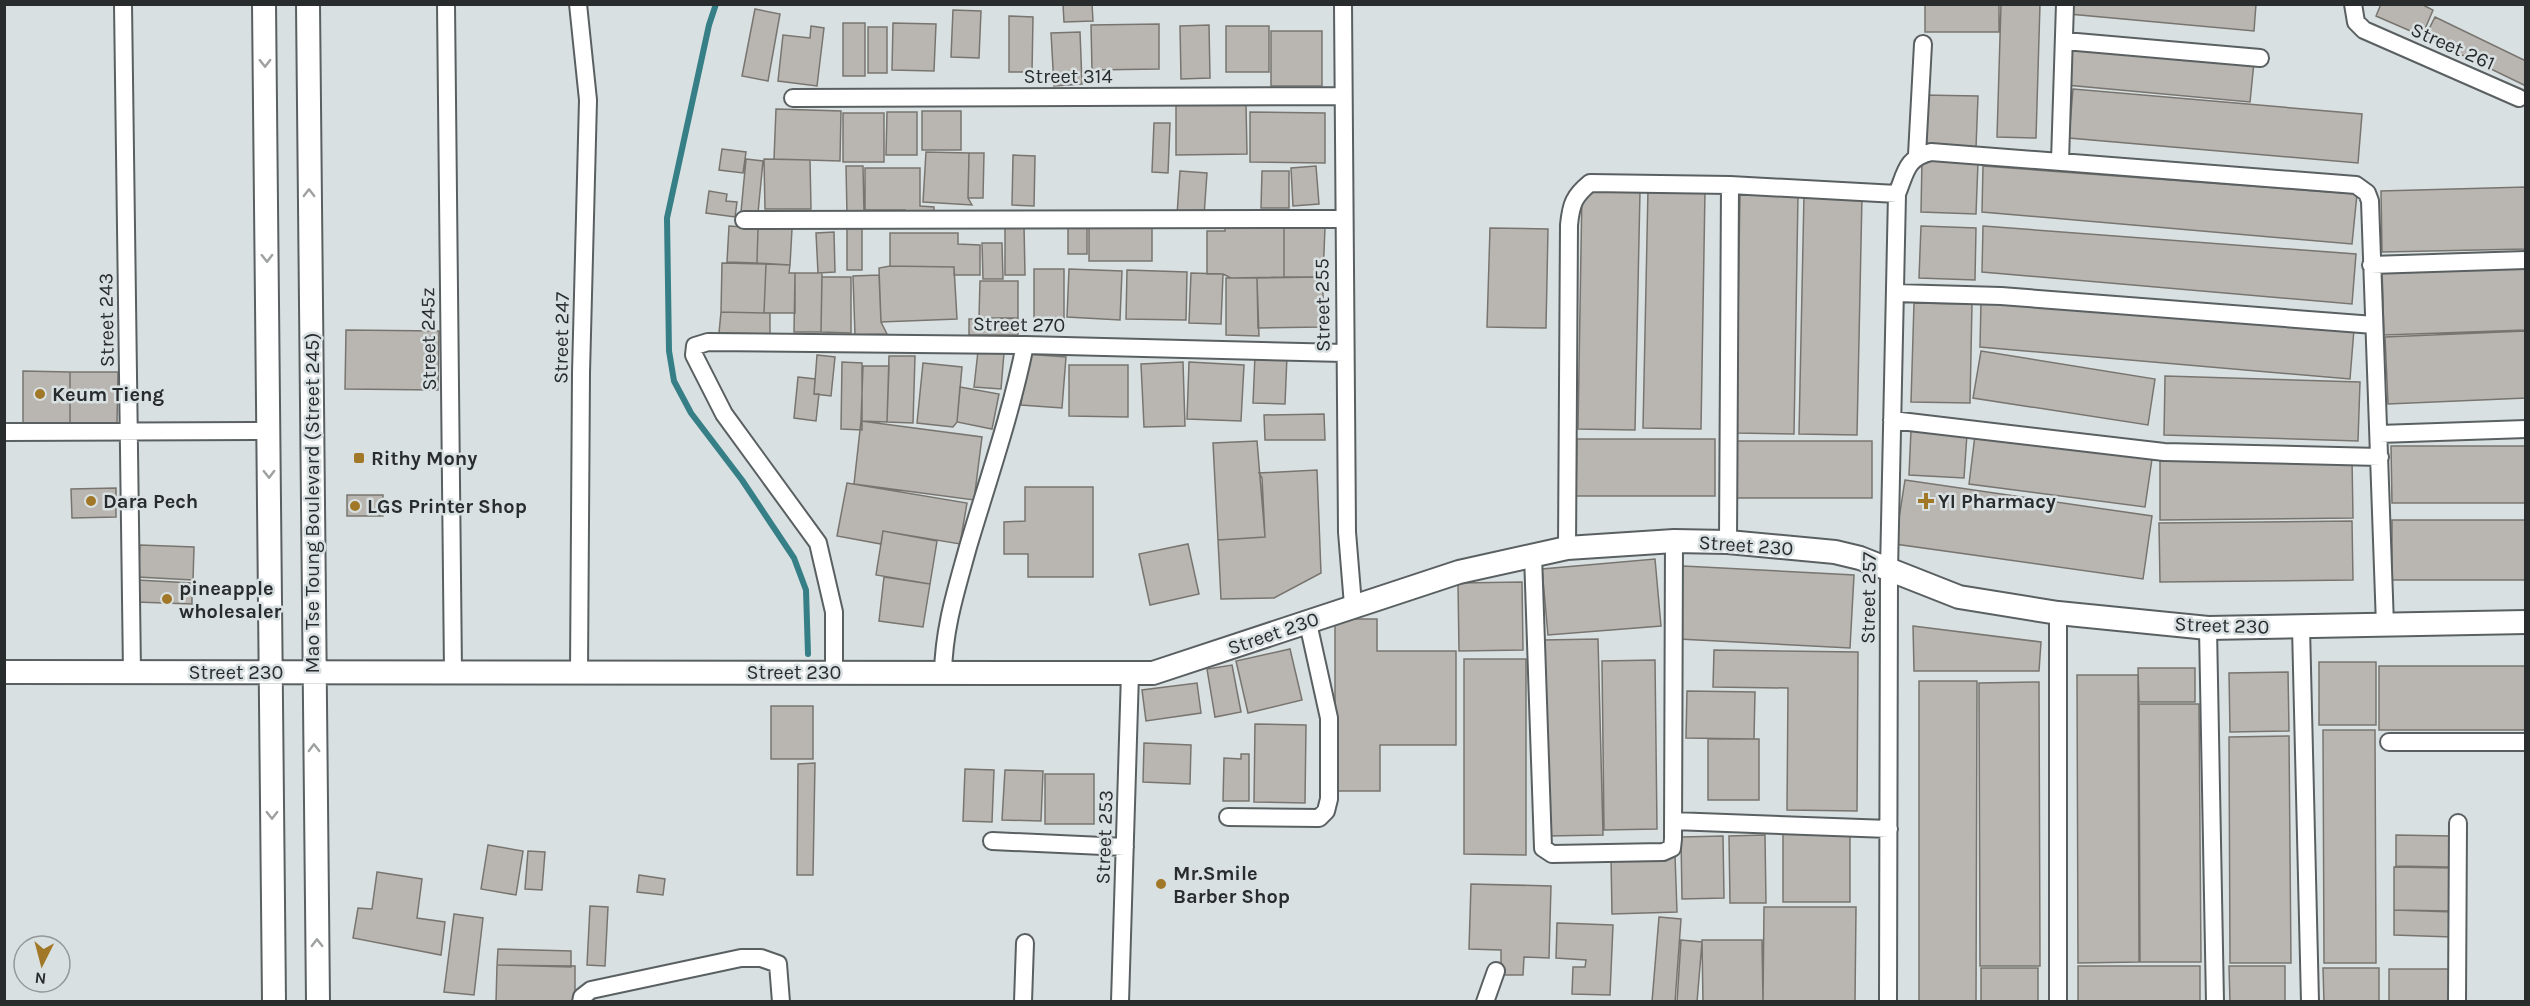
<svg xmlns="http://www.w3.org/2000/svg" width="2530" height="1006" font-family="Karla,sans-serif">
	<rect width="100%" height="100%" fill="#d9e0e1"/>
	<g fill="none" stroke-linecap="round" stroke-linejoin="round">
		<!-- stream -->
		<path stroke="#367f87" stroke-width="6" d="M716 4 709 25 667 218 669 351 674 381 691 413 742 480 794 558 806 590 808 654"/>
	</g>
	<!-- building -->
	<path fill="#b9b6b1" stroke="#787570" stroke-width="1.5" d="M1063 4H1092L1093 21 1064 22Z
		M1925 4H1999V32H1925Z
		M2001 4H2040L2036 138 1997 137Z
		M2070 4H2256L2254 31 2069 14Z
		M2381 4H2421L2433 10 2422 36 2376 16Z
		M755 9 780 14 768 81 742 76Z
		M953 10 981 11 979 58 951 57Z
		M1009 16 1033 17 1032 72H1009Z
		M2435 17 2526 61V86L2425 37Z
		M843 23H865V76H843Z
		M893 23 936 24 934 71 892 70Z
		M1159 24V69L1092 70 1091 25Z
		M1209 25 1210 78 1181 79 1180 26Z
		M811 26 824 28 817 86 778 81 783 35 810 38Z
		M1226 26H1269V72H1226Z
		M868 27H887V73H868Z
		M1271 31H1322V86H1271Z
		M1080 32 1082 84 1054 86 1051 33Z
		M2069 45 2254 62 2250 102 2066 85Z
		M2073 89 2362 114 2358 163 2069 138Z
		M1922 95 1978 96 1976 148 1921 147Z
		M1246 104 1247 154 1176 155V105Z
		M776 109 841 111 840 161 774 159Z
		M922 111H961V150H922Z
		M887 112H917V155H886Z
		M1250 112 1325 113V163L1250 162Z
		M843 113H884V162H843Z
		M1154 123H1170L1168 173 1152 172Z
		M722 149 746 152 743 173 719 170Z
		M926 152 969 153 968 198 972 205 923 202Z
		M969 153H984L983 198H968Z
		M1013 155 1035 156 1034 206 1012 205Z
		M746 159 763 161 758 213 741 212Z
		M764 159 810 160 811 209H765Z
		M1922 160 1978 162 1976 214 1921 212Z
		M846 166H863L864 214 847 215Z
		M1316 166 1319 204 1293 206 1291 168Z
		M1983 166 2357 194 2352 244 1982 212Z
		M865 168H920V206L934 207V214H905V210H865Z
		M1180 171 1207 173 1204 216 1177 215Z
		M1262 171H1289V208H1261Z
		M2526 187V249L2382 252 2381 191Z
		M1648 189 1705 190 1701 429 1643 428Z
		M1582 190 1640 191 1635 430 1578 429Z
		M709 191 727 194 726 201 737 202 735 217 706 213Z
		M1740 194 1798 195 1794 434 1736 433Z
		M1804 195 1862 196 1857 435 1799 434Z
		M1068 222H1087V254H1068Z
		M1225 222 1284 226V277L1231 278 1223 274H1207V231H1225Z
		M1089 223H1152V261H1089Z
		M729 226 758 228 757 263 727 262Z
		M1005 226H1024L1025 275H1005Z
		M1284 226 1325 227 1323 277H1284Z
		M1921 226 1976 228 1975 280 1919 278Z
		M1983 226 2356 254 2352 304 1982 272Z
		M758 228 792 229 790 265 757 263Z
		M1490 228 1548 229 1546 328 1487 327Z
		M847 229H862V270H847Z
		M834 232 835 272 818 273 816 233Z
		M890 233H958V244L980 245V275H954V267L890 266Z
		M982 243H1002L1003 279H983Z
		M722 263 766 264 764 313 721 312Z
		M2526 263V330L2384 335 2382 268Z
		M766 264 790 265 789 273H795V313H764Z
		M890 266 954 267 957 319 881 322 879 268Z
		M1034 269H1064V320H1034Z
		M1069 269 1122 271 1120 320 1067 317Z
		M1127 270 1187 272 1186 320 1126 319Z
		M795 273H822L821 332H794Z
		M1191 273 1223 274 1221 324 1189 323Z
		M879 275 881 322 887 334 855 335 853 276Z
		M822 277H851V333L821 332Z
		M1323 277V327L1258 328 1257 278Z
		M1226 278H1257L1259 336 1226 335Z
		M980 281H1018V318H979Z
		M1981 301 2354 329 2350 379 1980 347Z
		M1914 303 1972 304 1970 403 1911 402Z
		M721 312 770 313V334L719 333Z
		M1018 318V335H969V319Z
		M346 330 439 331 438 390 345 389Z
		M2526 331V398L2388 404 2385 337Z
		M978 351 1004 353 1001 389 974 387Z
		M1981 351 2155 379 2148 425 1973 398Z
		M1026 354 1066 357 1062 408 1021 405Z
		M817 355 835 357 831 396 814 394Z
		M1255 355 1287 356 1285 404 1253 403Z
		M889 356H915L913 423 887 422Z
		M842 362 862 363V430L841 429Z
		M1183 362 1185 426 1144 427 1141 364Z
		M1189 362 1244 365 1241 421 1187 419Z
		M923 363 962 367 957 422 953 427 917 423Z
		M1069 365H1128V417L1069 416Z
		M863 366H889L887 422 861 421Z
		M23 371 70 372V423H23Z
		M70 372H118L117 423H70Z
		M2165 376 2360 382 2358 441 2164 435Z
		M798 377 815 379 814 394H819L816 421 794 418Z
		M960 387 999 394 992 429 957 422Z
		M1324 414 1325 440H1265L1264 415Z
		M861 421 982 437 974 500 854 484Z
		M1911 430 1967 434 1964 478 1909 475Z
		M1975 435 2152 459 2145 507 1969 484Z
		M1577 439H1715V496H1576Z
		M1257 441 1265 537 1218 540 1213 443Z
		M1734 441H1872V498H1734Z
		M2391 446H2526V503H2392Z
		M2352 459 2353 518 2160 520V461Z
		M1317 470 1321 573 1274 598 1221 599 1218 540 1265 537 1262 478 1259 473Z
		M1905 480 2152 516 2143 579 1895 544Z
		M847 483 967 503 960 544 883 531 881 544 837 536Z
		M1025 487H1093V577H1028V554H1004V522L1025 521Z
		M116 488V517L72 518 71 489Z
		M347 495H383V516H347Z
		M2392 520H2526V580H2392Z
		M2352 521 2353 580 2160 582 2159 523Z
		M883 531 937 541 930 584 876 575Z
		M1188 544 1199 594 1150 605 1139 554Z
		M140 545 194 547 193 580 138 577Z
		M1655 559 1661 626 1548 635 1542 569Z
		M1683 566 1854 575 1850 648 1679 639Z
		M884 577 930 584 923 627 879 621Z
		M137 580 192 583V604L136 602Z
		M1522 582 1523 650 1459 651 1458 583Z
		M1335 619H1377V651H1456V745H1380V791H1335Z
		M1913 626 2041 642 2039 671H1914Z
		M1598 639 1603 835 1548 836 1543 640Z
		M1290 649 1302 700 1248 713 1236 661Z
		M1714 650 1858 652 1857 811 1787 810 1788 688 1713 687Z
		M1464 659H1526V855L1464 854Z
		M1655 660 1657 829 1604 830 1602 661Z
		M2319 662H2376V725H2319Z
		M1232 665 1241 712 1215 717 1207 669Z
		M2379 666H2526V730H2379Z
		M2138 668H2195V702H2139Z
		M2288 672 2289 731 2230 732 2229 673Z
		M2077 675H2138L2139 962 2078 963Z
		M1919 681H1977L1976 1002H1919Z
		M2039 682 2040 966H1980L1979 683Z
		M1197 683 1201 713 1146 721 1142 690Z
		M1687 691 1755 692 1754 739 1686 738Z
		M2139 704H2199L2201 962H2140Z
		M771 706H813V759H771Z
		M1255 724 1306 725 1305 803 1254 802Z
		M2323 730H2375L2376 963H2324Z
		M2289 736 2291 963H2230L2229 737Z
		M1708 739H1759V800H1708Z
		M1144 743 1191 745 1190 784 1143 782Z
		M1241 754H1249V801H1223L1224 758 1241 759Z
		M815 763 813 875H797L798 764Z
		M965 769 994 770 992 822 963 821Z
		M1005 770 1043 771 1041 821 1002 820Z
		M1045 774H1094V824H1045Z
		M1783 831H1850V902H1783Z
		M1765 835 1766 903H1730L1729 836Z
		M2396 835 2451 836 2450 867 2396 866Z
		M1723 836 1724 898 1682 899 1681 837Z
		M488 845 523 851 516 895 481 889Z
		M528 851 545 852 542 890 525 889Z
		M1675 855 1677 912 1612 914 1611 857Z
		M2394 867 2454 868 2453 911 2394 910Z
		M377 872 422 879 417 918 445 922 441 955 353 938 358 908 372 909Z
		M639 875 665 879 663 895 637 892Z
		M1471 884 1551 886 1549 958 1524 957 1523 975H1501V950L1469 949Z
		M590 906 608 907 605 966 587 965Z
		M1764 907H1856L1855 1002H1763Z
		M2394 910 2453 912 2452 937 2394 935Z
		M454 914 483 918 474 995 444 992Z
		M1659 917 1681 919 1675 1002H1652Z
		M1557 923 1613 925 1610 995 1572 994 1573 967H1585L1586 960 1556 958Z
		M1681 940 1702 942 1697 1002H1677Z
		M1702 940H1762L1763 1002H1703Z
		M498 949 571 951V967L497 965Z
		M497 965 575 966V1002H496Z
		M2078 966H2200V1002H2078Z
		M2229 966H2285V1002H2230Z
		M1981 968H2038V1002H1981Z
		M2323 968H2379V1002H2324Z
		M2389 969H2449V1002H2389Z"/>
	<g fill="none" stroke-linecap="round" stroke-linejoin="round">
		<defs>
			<path id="street" d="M123 4 132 672
				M446 4 453 672
				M578 4 588 100 581 373 579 672
				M1343 4 1347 532 1353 605
				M2353 4 2356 22 2364 30 2519 98
				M2065 41 2260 58
				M793 98 1343 96
				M1917 155 1923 44
				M2060 161 2065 4
				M744 220 1342 219
				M2371 265 2526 260
				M1895 293 2001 296 2374 325
				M1892 420 2164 452 2380 457
				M4 432 268 431
				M2379 434 2526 429
				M1728 542 1730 185
				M1567 548 1569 225C1571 204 1574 196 1590 183L1730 185 1897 194
				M1533 555 1543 848 1552 854 1663 852 1672 848 1673 839 1674 541
				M2058 613V1002
				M2301 627 2310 1002
				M2208 628 2215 1002
				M834 672V612L818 543 724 414 694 355 695 346 708 342 1025 345 1344 353
				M943 673C944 627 956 591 968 547 988 480 1011 414 1025 345
				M2389 742H2526
				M1228 817 1319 818 1326 811 1329 799V718L1308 623
				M1673 821 1889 829
				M992 841 1125 847
				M581 1002 582 997 591 990 741 958H761L778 964 781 1002
				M1023 1002 1025 943
				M1120 1002 1130 673
				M1485 1002 1496 971
				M1888 1002 1889 571 1897 194C1906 172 1906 158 1931 152L2356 185 2367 193 2370 201 2385 625
				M2457 1002 2458 823"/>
			<path id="secondary" d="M264 4 274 1002
				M308 4 318 1002
				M4 672 1153 673 1459 572 1567 548 1674 541 1728 542 1835 552 1860 558 1959 597 2058 613 2208 628 2526 622"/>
		</defs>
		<!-- street casing -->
		<use href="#street" stroke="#5a6061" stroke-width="20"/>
		<!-- secondary casing -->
		<use href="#secondary" stroke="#5a6061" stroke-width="26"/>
		<!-- street -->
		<use href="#street" stroke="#fff" stroke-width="16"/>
		<!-- secondary -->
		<use href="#secondary" stroke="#fff" stroke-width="22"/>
	</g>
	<!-- one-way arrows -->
	<defs><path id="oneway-chevron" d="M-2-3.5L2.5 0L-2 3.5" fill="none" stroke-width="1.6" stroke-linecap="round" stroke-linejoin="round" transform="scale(1.5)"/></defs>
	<g stroke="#9fa0a0">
		<use href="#oneway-chevron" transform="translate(265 63) rotate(89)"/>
		<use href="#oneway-chevron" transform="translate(309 193) rotate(-90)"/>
		<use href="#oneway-chevron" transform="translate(267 258) rotate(89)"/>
		<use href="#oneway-chevron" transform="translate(269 474) rotate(89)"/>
		<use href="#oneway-chevron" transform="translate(314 748) rotate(-91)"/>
		<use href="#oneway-chevron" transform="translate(272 815) rotate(90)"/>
		<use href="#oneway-chevron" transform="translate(317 943) rotate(-91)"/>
	</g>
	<!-- markers -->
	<g fill="#a17827" stroke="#d9e0e1" stroke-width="2">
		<circle cx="40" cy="394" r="6"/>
		<rect x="353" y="452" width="12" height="12" rx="3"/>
		<circle cx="91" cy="501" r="6"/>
		<path d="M1923 492h6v6h6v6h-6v6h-6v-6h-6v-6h6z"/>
		<circle cx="355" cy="506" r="6"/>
		<circle cx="167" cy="599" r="6"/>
		<circle cx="1161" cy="884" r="6"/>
	</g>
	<g text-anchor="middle" stroke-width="5" stroke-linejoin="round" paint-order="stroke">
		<!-- street labels -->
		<g font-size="20" fill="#292c2c" stroke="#d9e0e1">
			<text transform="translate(2453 46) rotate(24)" y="7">Street 261</text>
			<text x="1068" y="83">Street 314</text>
			<text transform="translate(1322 305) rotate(-91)" y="7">Street 255</text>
			<text transform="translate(106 320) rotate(-91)" y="7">Street 243</text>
			<text transform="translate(1019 324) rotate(1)" y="7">Street 270</text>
			<text transform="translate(561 338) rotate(-89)" y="7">Street 247</text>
			<text transform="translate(428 339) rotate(-91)" y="7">Street 245z</text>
			<text transform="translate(312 503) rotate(-90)" y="7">Mao Tse Toung Boulevard (Street 245)</text>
			<text transform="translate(1746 545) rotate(4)" y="7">Street 230</text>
			<text transform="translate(1868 598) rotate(-89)" y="7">Street 257</text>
			<text transform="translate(2222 625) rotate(2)" y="7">Street 230</text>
			<text transform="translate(1273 633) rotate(-19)" y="7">Street 230</text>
			<text x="236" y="679">Street 230</text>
			<text x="794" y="679">Street 230</text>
			<text transform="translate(1104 837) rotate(-88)" y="7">Street 253</text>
		</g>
		<!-- poi labels -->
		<g font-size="20" font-weight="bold" fill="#292c2c" stroke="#d9e0e1" text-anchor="start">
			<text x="52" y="401">Keum Tieng</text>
			<text x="371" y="465">Rithy Mony</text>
			<text x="103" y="508">Dara Pech</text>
			<text x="1938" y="508">YI Pharmacy</text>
			<text x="367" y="513">LGS Printer Shop</text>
			<text x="179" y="595">pineapple<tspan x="179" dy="23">wholesaler</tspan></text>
			<text x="1173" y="880">Mr.Smile<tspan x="1173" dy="23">Barber Shop</tspan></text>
		</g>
	</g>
	<!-- border -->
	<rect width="2530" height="1006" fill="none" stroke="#292c2c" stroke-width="12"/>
	<!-- north arrow -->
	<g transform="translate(42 964) rotate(186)"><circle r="28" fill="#d9e0e1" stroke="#939899" stroke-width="1.5"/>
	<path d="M0-4.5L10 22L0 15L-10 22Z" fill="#a17827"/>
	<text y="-9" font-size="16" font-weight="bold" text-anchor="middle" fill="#292c2c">N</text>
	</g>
</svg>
